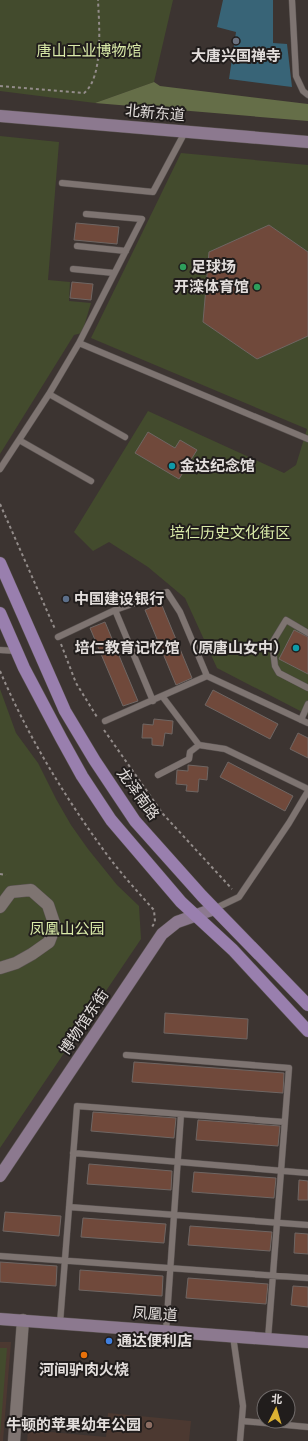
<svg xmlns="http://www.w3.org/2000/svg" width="308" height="1441" font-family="Signika,'Noto Sans SC',sans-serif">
	<rect width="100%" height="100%" fill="#3c3431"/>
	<!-- education -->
	<path fill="#4c3931" d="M0 1342H11L3 1441H0Z
		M108 1413 191 1421 189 1441H27L28 1430 106 1437Z"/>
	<!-- green -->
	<path fill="#434b2d" d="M0 0H173L154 82 95 103 0 91Z
		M0 136 59 142 48 280 70 282 69 301 91 303 82 333 74 335 0 454Z
		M181 153 308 165V715L217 668 185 598 148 567 109 542 93 551 74 532 148 411 284 473 296 465 307 429 91 338Z
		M0 689 16 733 38 763 56 799 71 825 88 849 117 885 139 906 141 939 0 1148Z
		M0 1348H7L0 1436Z"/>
	<!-- forest -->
	<path fill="#656e48" d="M154 82 160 86 308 104V121L95 103Z"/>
	<!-- water -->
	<path fill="#386477" d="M223 0H273V43L287 44 292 87 229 79 236 32 217 27Z"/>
	<!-- building -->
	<path fill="#70493b" stroke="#6f6663" d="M76 223 119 227 117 244 74 240Z
		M269 225 308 252V336L257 359 203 322 209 252Z
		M72 282 93 284 91 300 70 298Z
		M148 432 175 448 180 440 197 450 179 479 135 453Z
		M161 603 192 678 176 685 145 610Z
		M105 622 138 701 123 706 90 628Z
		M294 630 308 637V674L279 659Z
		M213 690 278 724 270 739 205 705Z
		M154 719 173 721 172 734 165 733 163 746 152 745V738H142L143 724 153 725Z
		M298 733 308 738V758L290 749Z
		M228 762 293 796 285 811 220 777Z
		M188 765 208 767 207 780 199 779 198 792 186 791 187 785 176 784 177 770 188 771Z
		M165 1013 248 1019 247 1039 164 1033Z
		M134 1062 284 1073 283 1093 132 1082Z
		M93 1112 176 1118 174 1138 91 1131Z
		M198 1120 280 1126 278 1146 196 1140Z
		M89 1164 172 1171 171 1190 87 1184Z
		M194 1172 276 1178 274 1198 192 1192Z
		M299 1180 308 1181V1200H298Z
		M5 1212 61 1216 59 1236 3 1231Z
		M83 1218 166 1224 164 1243 81 1237Z
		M190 1226 272 1232 270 1251 188 1245Z
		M295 1233 308 1234V1254L294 1253Z
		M0 1262 57 1266 56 1286 0 1282Z
		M80 1270 163 1276 162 1296 79 1290Z
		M188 1278 268 1284 266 1304 186 1298Z
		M293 1286 308 1287V1307L291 1305Z"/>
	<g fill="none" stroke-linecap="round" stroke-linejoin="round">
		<defs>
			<path id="lane" d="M292 0 296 76 303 91 308 95
				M62 183 153 192 185 132
				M77 246 126 251
				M73 269 114 273
				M79 343 142 219 86 214
				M49 394 125 437
				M19 440 91 481
				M0 469 49 394 79 343 308 439
				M115 610 153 701
				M308 633 286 620 272 643 275 666 279 673 308 688
				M58 637 115 610 167 592 180 612 207 676 308 723
				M0 650 17 651
				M162 696 199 745 225 749 308 789
				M301 720 308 704
				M105 721 207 676
				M158 775 189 759 190 752 199 745
				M214 909 239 897 289 823 308 791
				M126 1055 289 1068 268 1339
				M73 1153 308 1173
				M69 1207 308 1225
				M0 1256 308 1278
				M60 1323 77 1106 284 1122
				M166 1331 181 1114
				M233 1336 243 1406 240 1441
				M242 1421 308 1427"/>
			<path id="street" d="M0 907 11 892 31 890 48 905 55 926 49 942 32 954 16 963 0 968
				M14 1441 23 1320"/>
			<path id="secondary" d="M0 116 308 142
				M0 1176 162 934 177 922 214 909
				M0 1319 308 1342"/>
			<path id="primary" d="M0 563 65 711 95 761 135 821 202 896 308 1005
				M0 613 24 668 61 738 82 776 111 820 181 902 233 950 308 1031"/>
		</defs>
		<!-- lane casing -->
		<use href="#lane" stroke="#595250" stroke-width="7"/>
		<!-- street casing -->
		<use href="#street" stroke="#595250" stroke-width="13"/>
		<!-- secondary casing -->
		<use href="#secondary" stroke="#595250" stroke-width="13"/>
		<!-- primary casing -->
		<use href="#primary" stroke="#595250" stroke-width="13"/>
		<!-- path -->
		<path stroke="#938c8a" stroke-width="2" stroke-dasharray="3 3" stroke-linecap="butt" d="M0 86 84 93C104 77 99 23 98 0
			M0 504 55 629
			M61 644 76 683 97 717
			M0 671C26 732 61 791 100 845 116 868 135 889 154 910L155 922 152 927
			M104 730 163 814 232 889
			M0 874 6 875"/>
		<!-- lane -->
		<use href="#lane" stroke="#7e7471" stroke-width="6"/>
		<!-- street -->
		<use href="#street" stroke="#7e7471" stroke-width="12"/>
		<!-- secondary -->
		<use href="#secondary" stroke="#8c798f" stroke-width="12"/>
		<!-- primary -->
		<use href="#primary" stroke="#997fae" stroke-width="12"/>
	</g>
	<!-- markers -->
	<circle fill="#6b7280" stroke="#211d1c" stroke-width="1.5" cx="236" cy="41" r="4"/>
	<g fill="#2e9e5b" stroke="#211d1c" stroke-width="1.5">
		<circle cx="183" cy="267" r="4"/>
		<circle cx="257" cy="287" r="4"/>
	</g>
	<g fill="#0f9aa8" stroke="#211d1c" stroke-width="1.5">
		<circle cx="172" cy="466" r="4"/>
		<circle cx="296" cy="648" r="4"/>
	</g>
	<circle fill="#5c6f8a" stroke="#211d1c" stroke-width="1.5" cx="66" cy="599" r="4"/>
	<circle fill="#3f7fe0" stroke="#211d1c" stroke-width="1.5" cx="109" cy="1341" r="4"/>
	<circle fill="#e8710a" stroke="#211d1c" stroke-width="1.5" cx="84" cy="1355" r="4"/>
	<circle fill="#8d6e63" stroke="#211d1c" stroke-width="1.5" cx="149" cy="1425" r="4"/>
	<g text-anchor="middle" stroke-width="4" stroke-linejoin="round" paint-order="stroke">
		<!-- park labels -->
		<g font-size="15" fill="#daeba9" stroke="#211d1c">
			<text x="89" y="56">唐山工业博物馆</text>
			<text x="230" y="538">培仁历史文化街区</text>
			<text x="67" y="934">凤凰山公园</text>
		</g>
		<!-- poi labels -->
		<g font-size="15" font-weight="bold" fill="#e3dedc" stroke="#211d1c" text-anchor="start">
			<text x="236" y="61" text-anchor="middle">大唐兴国禅寺</text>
			<text x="191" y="272">足球场</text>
			<text x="249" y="292" text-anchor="end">开滦体育馆</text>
			<text x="180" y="471">金达纪念馆</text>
			<text x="74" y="604">中国建设银行</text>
			<text x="288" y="653" text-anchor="end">培仁教育记忆馆 （原唐山女中）</text>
			<text x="117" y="1346">通达便利店</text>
			<text x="84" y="1375" text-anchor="middle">河间驴肉火烧</text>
			<text x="141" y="1430" text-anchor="end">牛顿的苹果幼年公园</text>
		</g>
		<!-- street labels -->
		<g font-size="15" fill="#e3dedc" stroke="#211d1c">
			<text transform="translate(155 113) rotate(5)" y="5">北新东道</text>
			<text transform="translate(138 794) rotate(54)" y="5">龙泽南路</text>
			<text transform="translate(84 1022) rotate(-56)" y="5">博物馆东街</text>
			<text transform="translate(155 1314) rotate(4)" y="5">凤凰道</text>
		</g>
	</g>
	<!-- north arrow -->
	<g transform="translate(276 1409) rotate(5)"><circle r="19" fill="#211d1c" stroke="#6f6a69"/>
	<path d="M0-3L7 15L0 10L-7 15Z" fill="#dcb233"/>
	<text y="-6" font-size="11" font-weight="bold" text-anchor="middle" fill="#e3dedc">北</text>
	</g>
</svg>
